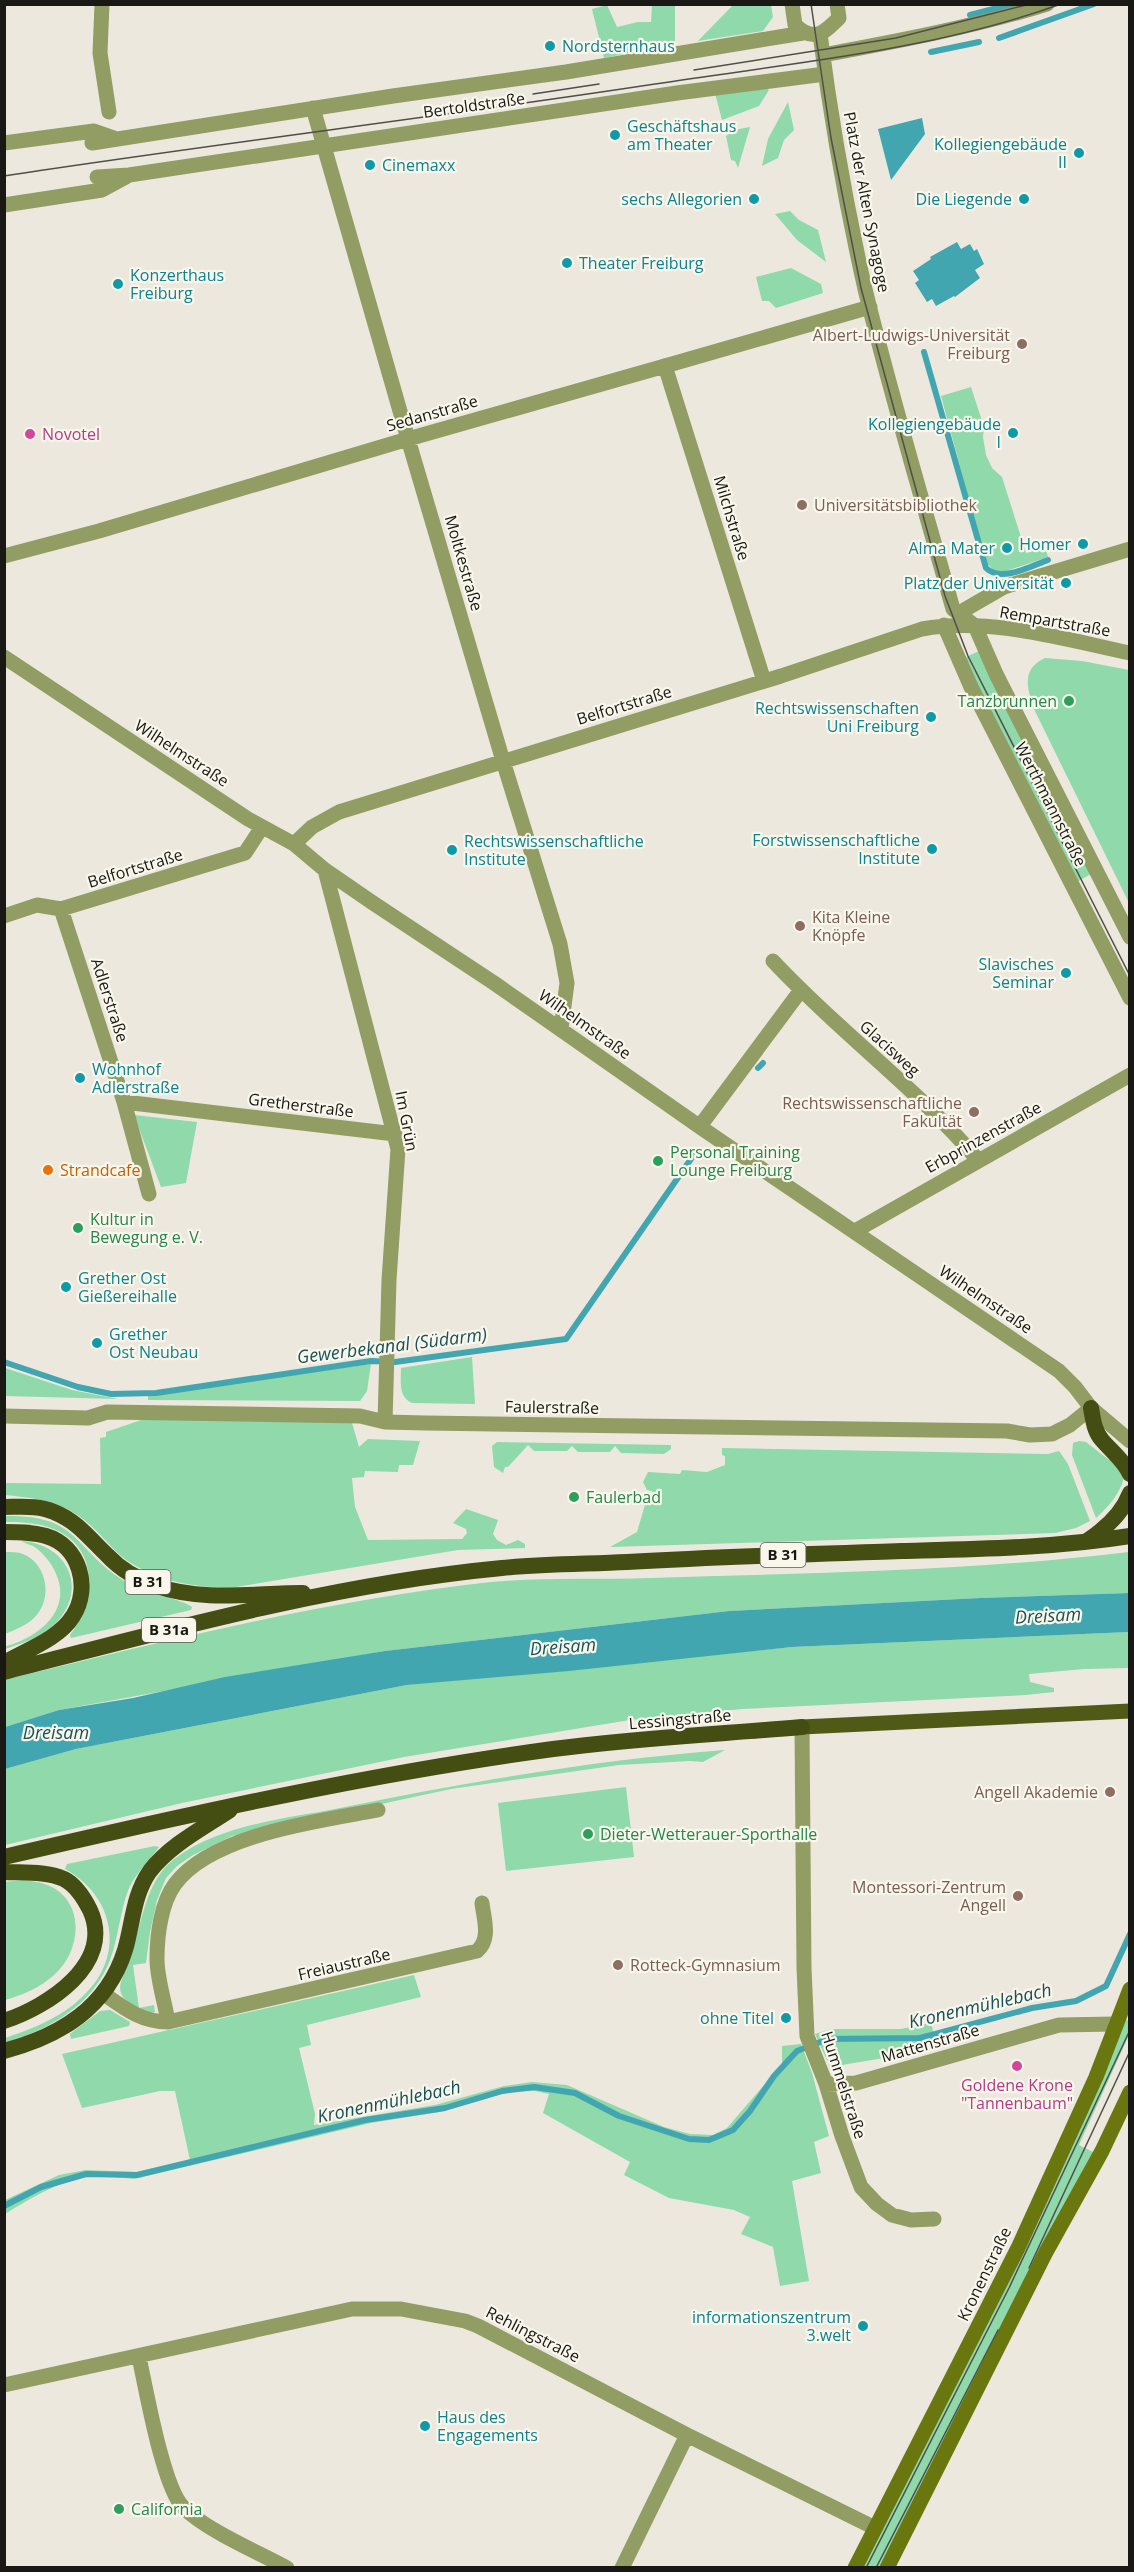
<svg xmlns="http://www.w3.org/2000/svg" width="1134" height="2572" font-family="'Open Sans',sans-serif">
	<rect width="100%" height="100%" fill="#ece8de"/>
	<!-- green -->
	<path fill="#8fd9ab" d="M607 5 617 27 638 22H651L652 5H675V44L604 58 592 9Z
		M733 5H771L773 17 763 31 698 41Z
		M766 88 769 90 759 106 722 120 715 93Z
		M788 102 794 130 784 140 778 158 762 166 768 139Z
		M750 127 738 168 735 161 731 160 726 136 734 130Z
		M790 211 799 220 818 230 826 262 797 240 775 214Z
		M791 268 821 284 823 293 776 308 769 301H762L756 277Z
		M971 387 984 427 983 437 986 455 992 468 1002 477 1026 553 1045 547 1048 557 1006 571H994L986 562 941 396Z
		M979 651 1091 874 1077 882 964 658Z
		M1045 658 1082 661 1129 670V903L1034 709C1027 688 1021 669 1045 658Z
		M134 1115 197 1122 186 1183 161 1187Z
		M472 1357 475 1404 412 1403C398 1397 401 1381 401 1368Z
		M371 1364 367 1391 360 1401 148 1400V1395Z
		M5 1368 72 1390 118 1399 5 1396Z
		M147 1418 352 1423 359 1447 368 1439 420 1441 413 1465H399L398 1472 365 1471 364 1477 352 1478 355 1507 368 1540 462 1539 467 1533 466 1529 453 1523 466 1509 498 1520 493 1534 497 1540 506 1545 518 1540 525 1544V1548L458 1550 230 1588C193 1587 161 1582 129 1562 114 1552 103 1536 89 1524 65 1502 36 1498 5 1495L4 1483 101 1484 100 1438 106 1437V1432Z
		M1079 1441 1086 1442 1109 1460 1114 1457 1124 1478C1119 1495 1109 1506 1096 1518L1072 1455 1073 1443Z
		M497 1442 671 1445V1449L664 1454 621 1453 615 1446 610 1452H578L572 1446 567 1451H534L528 1445 508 1467H505L503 1473 494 1467 492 1446Z
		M722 1448 1048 1454 1059 1451 1068 1464 1090 1521 1076 1528 1055 1533 610 1547 637 1532 647 1498H651L654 1494 652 1491 647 1490 643 1482 648 1472 680 1474 682 1470 707 1472 725 1465V1456L722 1455Z
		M5 1516C82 1514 73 1552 128 1583 145 1592 181 1599 192 1607L191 1610 71 1638 70 1635C94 1605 100 1553 60 1532 44 1523 23 1522 5 1522Z
		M21 1541C68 1544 89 1589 55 1624 42 1637 21 1644 5 1649L4 1647C41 1637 77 1607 52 1566 48 1559 40 1550 33 1546 28 1544 24 1543 21 1541Z
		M5 1552C11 1552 18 1552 23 1554 48 1564 53 1600 34 1618 26 1626 14 1630 5 1634Z
		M1129 1552V1593L980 1598 729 1611 385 1651 59 1710 5 1727 4 1680C165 1641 327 1600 491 1582 542 1577 599 1580 651 1578 811 1573 971 1571 1129 1552Z
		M1129 1632V1668L1084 1669 1029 1674 1030 1682 1054 1688V1692L1026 1695 742 1709 630 1720 404 1757 182 1803 5 1845V1769L76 1749 407 1685 792 1647Z
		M725 1750 703 1762 690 1761 619 1765 451 1789 232 1836 193 1855 177 1866 166 1878 157 1900 150 1932 146 1963 133 1965 139 2008 154 2005 155 2012 147 2014C105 1992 122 1986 133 1949 143 1918 146 1882 173 1860 219 1824 285 1819 340 1808 467 1782 595 1760 725 1750Z
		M626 1787 634 1857 506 1871 498 1803Z
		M155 1846 159 1847C149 1861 137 1872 129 1888 121 1908 119 1931 113 1951 98 2003 52 2028 5 2043V2038C32 2029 60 2018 81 1998 126 1958 116 1897 65 1869L67 1864Z
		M23 1880C31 1881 41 1882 50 1886 86 1903 81 1952 54 1975 41 1987 21 1996 5 2000L4 1882Z
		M414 1975 421 1997 307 2025 311 2045 299 2048 315 2114 314 2125 435 2105 504 2086 532 2082 567 2085 664 2127 690 2134 713 2135 727 2128 782 2064V2046L801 2044 812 2073 829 2136 814 2142 821 2173 792 2181 809 2281 780 2286 773 2247 741 2234 750 2217 734 2210 669 2198 624 2175 630 2162 543 2113 549 2094 535 2091 510 2092 440 2112 371 2123 134 2179C121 2178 108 2176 96 2176 65 2177 31 2198 5 2214V2200L59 2175 86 2170 137 2172 190 2160 175 2091H160L82 2108 62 2054Z
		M110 2010 130 2022 129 2026 71 2039 70 2034 100 2011Z
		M1122 2018 1129 2021V2035L1079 2145 1095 2153 881 2567 861 2568Z
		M931 2023 936 2042 884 2058 830 2067 815 2034 832 2029H901Z"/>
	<!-- water -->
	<path fill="#42a6b1" d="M922 118 925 134 891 180 878 129Z
		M957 242 961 249 970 244 974 251 977 249 984 264 975 270 980 278 955 297 954 296 936 306 932 299 927 302 915 283 919 280 913 271 931 259 930 257Z
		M1129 1593V1632L792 1647 569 1671 407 1685 76 1749 5 1769V1727L59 1710 133 1698 225 1677 385 1651 729 1611 980 1598Z"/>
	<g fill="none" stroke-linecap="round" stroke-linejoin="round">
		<!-- stream -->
		<path stroke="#42a6b1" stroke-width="6" d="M970 15 1013 4
			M999 38 1094 4
			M931 52 979 42
			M924 352 986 568C1001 583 1031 566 1048 560
			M758 1068 763 1063
			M4 1362 78 1387 111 1394 156 1393 371 1361 395 1362 566 1339 693 1156
			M4 2206 41 2187 86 2174 137 2175 365 2120 445 2108 502 2091 534 2087 575 2093 619 2116 689 2139 709 2140 733 2130 750 2111 774 2076 797 2051 828 2039 920 2038 1032 2008 1076 2001 1106 1986 1130 1934"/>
		<!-- pedestrian -->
		<path stroke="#929d64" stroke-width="15" d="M792 4 795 25C814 43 824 33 839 18L837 4
			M820 34C831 120 846 205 865 289 891 396 923 502 953 609L975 626
			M823 55C898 41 973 27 1047 4
			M313 108 408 439
			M4 143 94 131 114 138
			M92 143 393 96 566 72 803 33
			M97 177 129 175 677 93 825 74
			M4 205 102 190 126 177
			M665 366 870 307
			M959 613 1004 587 1130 549"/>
		<!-- minor -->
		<path stroke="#929d64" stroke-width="15" d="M102 4 100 53 109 112
			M408 439 503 761 560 944 567 983 561 1029
			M4 556 99 531 408 439 665 366 764 681
			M944 625 971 687 1130 998
			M975 626 996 674 1130 937
			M4 657 248 819 294 844 325 870 373 903 494 983 703 1129 1059 1371 1075 1387 1091 1408 1130 1441
			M294 844 312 827 339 812 781 676 922 629C990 617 1063 639 1130 653
			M325 870 398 1149 389 1280 385 1422
			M61 909 124 1102 149 1194
			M4 916 37 905 61 909 245 853 262 827
			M773 961C838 1031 916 1087 978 1160
			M124 1102 395 1134
			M700 1126 801 990
			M855 1231 1130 1075
			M4 1416 88 1418 107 1412 360 1416 385 1422 426 1423 1007 1431 1030 1435 1052 1434 1070 1425 1091 1408
			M802 1727 804 1968 807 2036 826 2084 842 2136 861 2187 877 2204 892 2215 911 2220 934 2219
			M104 1994C125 2009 142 2022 168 2022L477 1951C491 1939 484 1920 482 1903
			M168 2022C165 2002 157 1979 157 1959 157 1935 161 1903 175 1884 212 1834 320 1821 378 1810
			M826 2084 856 2083 1059 2025 1115 2024
			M139 2357C146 2389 163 2487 183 2507 207 2531 256 2551 287 2568
			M4 2385 352 2309H401L465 2321 478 2326 687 2435 875 2528
			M622 2568 687 2435"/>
		<!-- secondary -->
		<path stroke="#6a770f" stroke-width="15" d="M855 2568 1018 2248 1096 2077 1130 1989
			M887 2568 1046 2252 1102 2151 1130 2092"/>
		<!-- primary -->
		<path stroke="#505916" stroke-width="15" d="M802 1727 1130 1711"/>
		<!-- trunk -->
		<path stroke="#444d12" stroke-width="16" d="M1091 1408C1093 1419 1094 1431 1102 1440 1112 1452 1123 1459 1130 1474
			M4 1507C21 1507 39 1505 54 1512 77 1521 90 1539 107 1555 120 1569 139 1580 157 1586 203 1602 255 1593 303 1593
			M4 1532C18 1532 32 1532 46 1536 80 1546 91 1588 73 1616 59 1639 26 1650 4 1663
			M1087 1541C1105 1529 1122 1514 1130 1493
			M4 1672C168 1630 333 1584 502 1568 544 1564 586 1564 627 1562 719 1557 810 1554 902 1551 977 1549 1054 1548 1130 1536
			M4 1857C186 1815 368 1774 553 1749 635 1738 720 1734 802 1727
			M4 1872C24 1873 46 1871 64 1879 76 1885 84 1898 90 1910 115 1964 47 2007 4 2021
			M4 2051C60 2036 107 2008 125 1950 133 1923 133 1895 150 1871 170 1845 203 1828 230 1810"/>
		<!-- tram -->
		<path stroke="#504e49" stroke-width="1.5" d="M811 4 831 138 861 288 945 596 968 656 1130 976
			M694 70 896 38 1030 4
			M533 94 599 84
			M4 176C221 143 438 117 655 84 791 63 931 51 1061 4
			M1029 2268 1130 2051
			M866 2568 1009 2288 1130 2030
			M876 2568 998 2330"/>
	</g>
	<!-- markers -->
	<g fill="#0f9aa8" stroke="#f9f6eb" stroke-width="2">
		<circle cx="550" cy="46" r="6"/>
		<circle cx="615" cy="135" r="6"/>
		<circle cx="1079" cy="153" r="6"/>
		<circle cx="370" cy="165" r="6"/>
		<circle cx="754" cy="199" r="6"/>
		<circle cx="1024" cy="199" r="6"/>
		<circle cx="567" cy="263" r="6"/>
		<circle cx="118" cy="284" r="6"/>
		<circle cx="1013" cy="433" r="6"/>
		<circle cx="1083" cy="544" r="6"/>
		<circle cx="1007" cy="548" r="6"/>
		<circle cx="1066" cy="583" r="6"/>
		<circle cx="931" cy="717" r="6"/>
		<circle cx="932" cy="849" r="6"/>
		<circle cx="452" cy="850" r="6"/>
		<circle cx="1066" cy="973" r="6"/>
		<circle cx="80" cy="1078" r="6"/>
		<circle cx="66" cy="1287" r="6"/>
		<circle cx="97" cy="1343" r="6"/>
		<circle cx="786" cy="2018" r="6"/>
		<circle cx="863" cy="2326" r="6"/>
		<circle cx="425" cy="2426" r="6"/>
	</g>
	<g fill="#8d6e63" stroke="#f9f6eb" stroke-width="2">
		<circle cx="1022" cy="344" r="6"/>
		<circle cx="802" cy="505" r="6"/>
		<circle cx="800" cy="926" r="6"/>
		<circle cx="974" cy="1112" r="6"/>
		<circle cx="1110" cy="1792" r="6"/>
		<circle cx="1018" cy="1896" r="6"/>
		<circle cx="618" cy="1965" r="6"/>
	</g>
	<g fill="#d1479c" stroke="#f9f6eb" stroke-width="2">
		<circle cx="30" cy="434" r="6"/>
		<circle cx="1017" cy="2066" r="6"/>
	</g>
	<g fill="#2e9e5b" stroke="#f9f6eb" stroke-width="2">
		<circle cx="1069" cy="701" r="6"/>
		<circle cx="658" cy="1161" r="6"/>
		<circle cx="78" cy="1228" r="6"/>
		<circle cx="574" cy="1497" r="6"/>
		<circle cx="588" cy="1834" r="6"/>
		<circle cx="119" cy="2509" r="6"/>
	</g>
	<circle fill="#e8710a" stroke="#f9f6eb" stroke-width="2" cx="48" cy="1170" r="6"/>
	<g text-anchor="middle" stroke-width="4.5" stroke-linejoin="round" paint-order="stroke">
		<!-- shield labels -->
		<g fill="#f9f6eb" stroke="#5c5b54" stroke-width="1.5">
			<rect x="760.5" y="1543" width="45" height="24" rx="4.5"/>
			<rect x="125.5" y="1570" width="45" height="24" rx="4.5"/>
			<rect x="142" y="1618" width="54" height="24" rx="4.5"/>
		</g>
		<g font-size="15" font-weight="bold" fill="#191814">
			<text x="783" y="1560">B 31</text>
			<text x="148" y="1587">B 31</text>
			<text x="169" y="1635">B 31a</text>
		</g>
		<!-- culture labels -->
		<g font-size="16" fill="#0d838f" stroke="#f9f6eb" text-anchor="end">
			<text x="562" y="52" text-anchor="start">Nordsternhaus</text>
			<text x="627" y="132" text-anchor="start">Geschäftshaus<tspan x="627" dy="18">am Theater</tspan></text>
			<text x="1067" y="150">Kollegiengebäude<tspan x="1067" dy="18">II</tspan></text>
			<text x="382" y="171" text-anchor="start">Cinemaxx</text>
			<text x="742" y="205">sechs Allegorien</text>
			<text x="1012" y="205">Die Liegende</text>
			<text x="579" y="269" text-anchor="start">Theater Freiburg</text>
			<text x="130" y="281" text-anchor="start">Konzerthaus<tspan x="130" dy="18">Freiburg</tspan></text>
			<text x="1001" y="430">Kollegiengebäude<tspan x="1001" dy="18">I</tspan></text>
			<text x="1071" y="550">Homer</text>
			<text x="995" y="554">Alma Mater</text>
			<text x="1054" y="589">Platz der Universität</text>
			<text x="919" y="714">Rechtswissenschaften<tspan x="919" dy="18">Uni Freiburg</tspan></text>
			<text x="920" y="846">Forstwissenschaftliche<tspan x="920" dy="18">Institute</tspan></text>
			<text x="464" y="847" text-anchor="start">Rechtswissenschaftliche<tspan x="464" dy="18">Institute</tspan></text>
			<text x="1054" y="970">Slavisches<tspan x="1054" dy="18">Seminar</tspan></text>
			<text x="92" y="1075" text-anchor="start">Wohnhof<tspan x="92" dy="18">Adlerstraße</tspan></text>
			<text x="78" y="1284" text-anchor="start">Grether Ost<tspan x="78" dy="18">Gießereihalle</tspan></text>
			<text x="109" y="1340" text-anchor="start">Grether<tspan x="109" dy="18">Ost Neubau</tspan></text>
			<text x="774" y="2024">ohne Titel</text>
			<text x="851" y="2323">informationszentrum<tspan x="851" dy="18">3.welt</tspan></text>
			<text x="437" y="2423" text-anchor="start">Haus des<tspan x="437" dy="18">Engagements</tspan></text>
		</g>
		<!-- street labels -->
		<g font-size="16" fill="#191814" stroke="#f9f6eb">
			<text transform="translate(474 105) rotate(-8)" y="6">Bertoldstraße</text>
			<text transform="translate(867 202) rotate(79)" y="6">Platz der Alten Synagoge</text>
			<text transform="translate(432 413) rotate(-16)" y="6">Sedanstraße</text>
			<text transform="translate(732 518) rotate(73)" y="6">Milchstraße</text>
			<text transform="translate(464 563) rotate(74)" y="6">Moltkestraße</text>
			<text transform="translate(1055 621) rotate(10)" y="6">Rempartstraße</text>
			<text transform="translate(624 705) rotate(-17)" y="6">Belfortstraße</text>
			<text transform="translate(182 753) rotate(33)" y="6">Wilhelmstraße</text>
			<text transform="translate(1051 804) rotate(63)" y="6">Werthmannstraße</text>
			<text transform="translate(135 868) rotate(-17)" y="6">Belfortstraße</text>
			<text transform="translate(110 1000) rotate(72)" y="6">Adlerstraße</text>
			<text transform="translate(585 1024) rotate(35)" y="6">Wilhelmstraße</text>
			<text transform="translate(890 1048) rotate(42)" y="6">Glacisweg</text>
			<text transform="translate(301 1105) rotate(7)" y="6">Gretherstraße</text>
			<text transform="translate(407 1121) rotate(79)" y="6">Im Grün</text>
			<text transform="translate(983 1137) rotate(-29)" y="6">Erbprinzenstraße</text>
			<text transform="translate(986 1299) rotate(34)" y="6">Wilhelmstraße</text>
			<text transform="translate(552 1407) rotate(1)" y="6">Faulerstraße</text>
			<text transform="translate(680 1719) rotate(-5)" y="6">Lessingstraße</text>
			<text transform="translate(344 1964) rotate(-13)" y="6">Freiaustraße</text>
			<text transform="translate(930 2043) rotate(-16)" y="6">Mattenstraße</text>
			<text transform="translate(844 2085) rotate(72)" y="6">Hummelstraße</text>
			<text transform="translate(984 2274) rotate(-64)" y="6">Kronenstraße</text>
			<text transform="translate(533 2334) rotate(27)" y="6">Rehlingstraße</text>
		</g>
		<!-- education labels -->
		<g font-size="16" fill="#785e54" stroke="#f9f6eb" text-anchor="end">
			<text x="1010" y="341">Albert-Ludwigs-Universität<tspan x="1010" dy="18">Freiburg</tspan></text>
			<text x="814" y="511" text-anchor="start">Universitätsbibliothek</text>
			<text x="812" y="923" text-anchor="start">Kita Kleine<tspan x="812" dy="18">Knöpfe</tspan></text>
			<text x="962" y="1109">Rechtswissenschaftliche<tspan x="962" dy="18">Fakultät</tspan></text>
			<text x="1098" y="1798">Angell Akademie</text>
			<text x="1006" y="1893">Montessori-Zentrum<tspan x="1006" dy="18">Angell</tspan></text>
			<text x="630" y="1971" text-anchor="start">Rotteck-Gymnasium</text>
		</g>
		<!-- hotel labels -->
		<g font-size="16" fill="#b23c85" stroke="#f9f6eb" text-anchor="start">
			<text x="42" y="440">Novotel</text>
			<text x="1017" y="2091" text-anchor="middle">Goldene Krone<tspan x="1017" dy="18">"Tannenbaum"</tspan></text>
		</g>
		<!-- leisure labels -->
		<g font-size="16" fill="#27864d" stroke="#f9f6eb" text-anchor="start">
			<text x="1057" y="707" text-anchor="end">Tanzbrunnen</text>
			<text x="670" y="1158">Personal Training<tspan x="670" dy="18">Lounge Freiburg</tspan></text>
			<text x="90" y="1225">Kultur in<tspan x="90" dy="18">Bewegung e. V.</tspan></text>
			<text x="586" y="1503">Faulerbad</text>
			<text x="600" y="1840">Dieter-Wetterauer-Sporthalle</text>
			<text x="131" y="2515">California</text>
		</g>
		<!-- food labels -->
		<g font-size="16" fill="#c56008" stroke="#f9f6eb" text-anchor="start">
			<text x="60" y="1176">Strandcafe</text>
		</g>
		<!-- water labels -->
		<g font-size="18" font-style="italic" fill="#195258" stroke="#f9f6eb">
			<text transform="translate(392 1346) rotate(-7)" y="6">Gewerbekanal (Südarm)</text>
			<text transform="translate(1048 1616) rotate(-3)" y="6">Dreisam</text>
			<text transform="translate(563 1647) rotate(-4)" y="6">Dreisam</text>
			<text x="56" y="1739">Dreisam</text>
			<text transform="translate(980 2006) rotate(-13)" y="6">Kronenmühlebach</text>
			<text transform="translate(389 2102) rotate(-12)" y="6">Kronenmühlebach</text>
		</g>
	</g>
	<!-- border -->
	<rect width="1134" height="2572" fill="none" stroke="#191814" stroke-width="12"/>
</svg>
